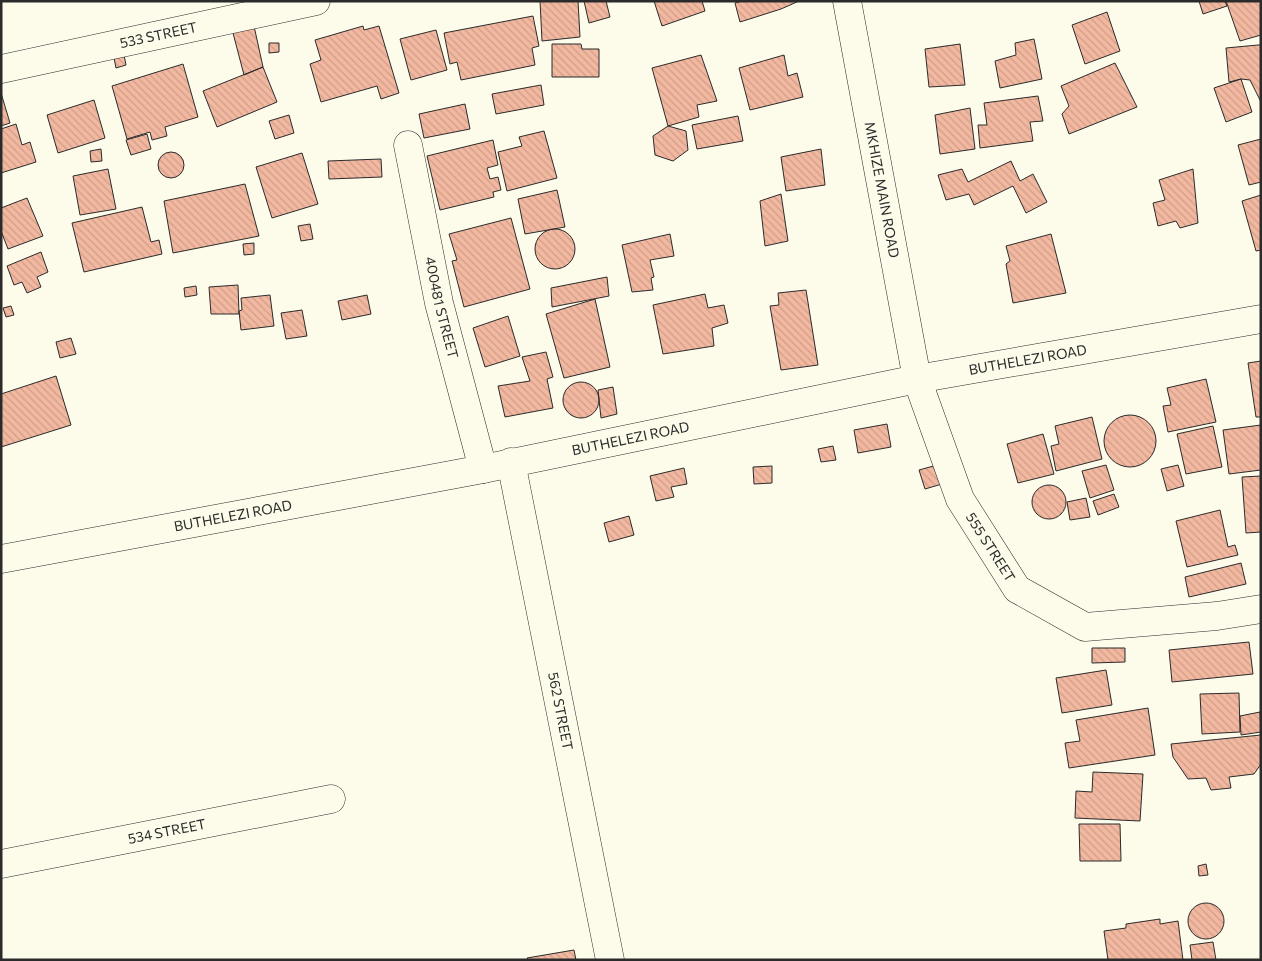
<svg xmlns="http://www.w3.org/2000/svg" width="1262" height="961" font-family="Commissioner,sans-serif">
	<defs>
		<pattern id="building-back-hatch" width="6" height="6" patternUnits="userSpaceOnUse" patternTransform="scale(1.25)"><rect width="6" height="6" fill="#f2b8a0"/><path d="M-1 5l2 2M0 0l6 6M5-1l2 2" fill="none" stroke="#d09e8a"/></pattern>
	</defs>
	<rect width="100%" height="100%" fill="#fdfbea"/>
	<!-- building -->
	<path fill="url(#building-back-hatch)" stroke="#2b2b2b" d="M540 1H578L580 37 542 41Z
		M584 1H606L610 17 589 23Z
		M654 1H702L705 11 662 26Z
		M742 1H799L781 9 740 22 735 3Z
		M1199 1H1225L1227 6 1203 14Z
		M1226 1H1261V35L1240 41Z
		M1107 12 1120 51 1085 64 1072 25Z
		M533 16 539 46 532 48 535 65 461 80 457 62 450 64 444 33Z
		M254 26 263 67 244 75 233 33Z
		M363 26 364 30 379 26 399 93 381 99 377 86 321 102 310 64 321 60 315 40Z
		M436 30 447 70 411 80 400 39Z
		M1034 39 1042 79 1000 88 995 61 1016 55 1015 43Z
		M269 43H279V52L269 53Z
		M552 44H581L582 49H599V77H552Z
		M960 44 965 85 929 87 925 49Z
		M1258 45H1261V102L1250 80 1241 79 1229 82 1226 48Z
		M124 55 126 65 116 68 114 58Z
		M701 55 717 101 697 105 699 117 668 126 652 68Z
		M784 55 788 76 797 73 803 97 750 110 739 68Z
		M1115 63 1137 107 1069 134 1062 114 1069 106 1061 86Z
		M183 64 198 117 165 127 167 136 152 140 150 132 127 139 112 86Z
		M263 67 277 102 217 127 203 91Z
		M1241 79 1252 112 1226 122 1214 88Z
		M541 85 544 105 496 114 492 94Z
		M1 93 10 123 1 126Z
		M1038 96 1043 121 1030 122 1033 141 980 148 978 125H987L984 103Z
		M94 100 105 138 58 153 47 115Z
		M465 104 470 129 424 138 419 114Z
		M970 108 975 149 940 154 935 115Z
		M289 115 294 133 275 139 269 121Z
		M738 116 743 141 697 149 692 125Z
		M16 124 22 145 30 142 36 162 1 173V129Z
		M668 126 686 131 688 150 673 161 655 155 653 136Z
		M544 131 557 178 507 191 498 152 522 146 519 137Z
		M147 134 151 149 131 155 126 140Z
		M1261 139V182L1249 185 1238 145Z
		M493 140 498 165 487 168 490 179 498 177 501 190 493 192 494 197 440 210 427 156Z
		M101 149 102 161 91 162 90 151Z
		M821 149 825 185 786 191 781 157Z
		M158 165a13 13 0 1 1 26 0a13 13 0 1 1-26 0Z
		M302 153 318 204 272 218 256 167Z
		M381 159 382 177 329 179 328 161Z
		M1011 161 1020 181 1033 174 1047 202 1026 213 1013 186 974 205 969 194 946 200 938 175 962 169 968 182Z
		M108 169 116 209 80 215 73 176Z
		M1193 169 1198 223 1180 228 1176 221 1158 226 1153 203 1165 200 1159 180Z
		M245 184 259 236 173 253 164 201Z
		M557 190 565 227 525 234 518 199Z
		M781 194 788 241 765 246 760 201Z
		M1261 195V250L1256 251 1242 201Z
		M27 198 43 236 8 249 1 231V208Z
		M142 207 151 242 159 240 162 254 84 272 72 223Z
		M511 218 530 289 464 307 452 261 457 260 449 234Z
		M310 224 313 239 301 241 298 226Z
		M535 249a20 20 0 1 1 40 0a20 20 0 1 1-40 0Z
		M670 234 674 256 650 260 654 277 651 278 653 290 632 292 622 245Z
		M1051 234 1066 293 1013 303 1006 264 1010 261 1006 246Z
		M254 243V254L244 255 243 244Z
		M41 252 48 272 37 277 41 287 27 293 22 282 14 285 7 266Z
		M607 277 609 296 552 307 551 288Z
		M238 285 239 314H211L209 287Z
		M196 286 197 295 185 297 184 288Z
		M806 290 818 365 781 370 770 306 779 305 778 293Z
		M705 294 708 308 724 305 728 323 712 328 714 346 663 354 653 305Z
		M270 295 274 326 241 330 239 311 242 310 241 298Z
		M367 295 371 314 342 320 338 301Z
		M595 299 610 367 564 378 546 314Z
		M11 306 14 315 6 317 3 308Z
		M302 310 307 336 286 339 281 313Z
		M508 316 520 356 485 367 473 328Z
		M71 338 76 354 60 358 56 342Z
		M546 352 553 377 547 379 553 408 505 417 498 386 530 381 522 357Z
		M1261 361V417H1256L1248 363Z
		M56 376 71 425 1 447V394Z
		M1206 379 1216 422 1168 432 1163 406 1171 405 1167 388Z
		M563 400a18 18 0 1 1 36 0a18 18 0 1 1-36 0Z
		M613 387 617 414 601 418 598 390Z
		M1104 441a26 26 0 1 1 52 0a26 26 0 1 1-52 0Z
		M1092 417 1102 459 1056 471 1051 446 1059 444 1055 426Z
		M887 424 891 447 858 453 854 430Z
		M1261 425V470L1229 474 1223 430Z
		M1213 426 1222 467 1186 474 1177 434Z
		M1043 434 1054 474 1018 483 1007 444Z
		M833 446 836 460 821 462 818 449Z
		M937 465 942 484 925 489 919 470Z
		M1106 465 1114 490 1090 498 1082 471Z
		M1178 465 1184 486 1167 491 1161 469Z
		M772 466V483L754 484 753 467Z
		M684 468 687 484 671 487 674 497 656 501 650 476Z
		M1261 476V532L1246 533 1242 477Z
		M1032 502a17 17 0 1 1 34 0a17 17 0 1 1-34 0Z
		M1114 494 1119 507 1098 515 1093 501Z
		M1086 498 1090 517 1070 520 1067 502Z
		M1220 510 1228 547 1235 545 1238 555 1187 567 1176 521Z
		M629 516 634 535 609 542 604 523Z
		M1241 563 1246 584 1189 597 1185 577Z
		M1249 642 1253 674 1172 682 1169 650Z
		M1092 648H1125V662L1092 663Z
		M1106 670 1112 705 1062 713 1056 678Z
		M1239 693 1240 732 1202 734 1200 694Z
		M1148 708 1155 755 1069 768 1065 743 1080 741 1076 720Z
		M1260 712 1261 732 1241 735 1240 716Z
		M1261 735V764L1254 774 1229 777 1231 788 1211 790 1206 778 1188 779 1173 757 1171 744Z
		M1093 772 1143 774 1140 821 1075 818 1076 791 1092 792Z
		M1079 824H1120L1121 861H1080Z
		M1206 864 1208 875 1199 876 1198 866Z
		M1188 921a18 18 0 1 1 36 0a18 18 0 1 1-36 0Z
		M1160 919V924L1178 921 1183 960H1108L1104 931 1126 928V924Z
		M1213 942 1216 960H1192L1190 945Z
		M574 950 576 960H528L527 958Z"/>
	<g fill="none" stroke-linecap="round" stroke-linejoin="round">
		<defs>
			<g id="street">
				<path id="s1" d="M847 1 917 379 960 499 1017 589 1085 627 1217 616 1261 609"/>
				<path id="s2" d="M1 69 316 1"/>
				<path id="s3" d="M408 145 439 303 483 469"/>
				<path id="s4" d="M511 462 610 960"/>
				<path id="s5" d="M1 559 483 469 917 379 1261 319"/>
				<path id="s6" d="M1 864 331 799"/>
			</g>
		</defs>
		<!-- street casing -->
		<use href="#street" stroke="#2b2b2b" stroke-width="29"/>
		<!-- street -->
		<use href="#street" stroke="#fdfbea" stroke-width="28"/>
	</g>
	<g text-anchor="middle" stroke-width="4" stroke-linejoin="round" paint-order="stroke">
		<!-- street labels -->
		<g font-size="14" fill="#2b2b2b" stroke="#fdfbea">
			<text dy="5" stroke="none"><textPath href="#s2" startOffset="161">533 STREET</textPath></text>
			<text dy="5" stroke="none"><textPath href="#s1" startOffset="192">MKHIZE MAIN ROAD</textPath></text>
			<text dy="5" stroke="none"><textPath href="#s3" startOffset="166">400481 STREET</textPath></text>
			<text dy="5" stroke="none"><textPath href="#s5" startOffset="1046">BUTHELEZI ROAD</textPath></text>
			<text dy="5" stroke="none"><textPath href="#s5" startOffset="641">BUTHELEZI ROAD</textPath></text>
			<text dy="5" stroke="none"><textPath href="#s5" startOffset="236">BUTHELEZI ROAD</textPath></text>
			<text dy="5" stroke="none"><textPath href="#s1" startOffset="569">555 STREET</textPath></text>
			<text dy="5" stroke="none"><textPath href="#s4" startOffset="254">562 STREET</textPath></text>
			<text dy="5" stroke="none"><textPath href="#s6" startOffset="169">534 STREET</textPath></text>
		</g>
	</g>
	<!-- border -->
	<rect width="1262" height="961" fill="none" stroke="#2b2b2b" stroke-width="5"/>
</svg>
